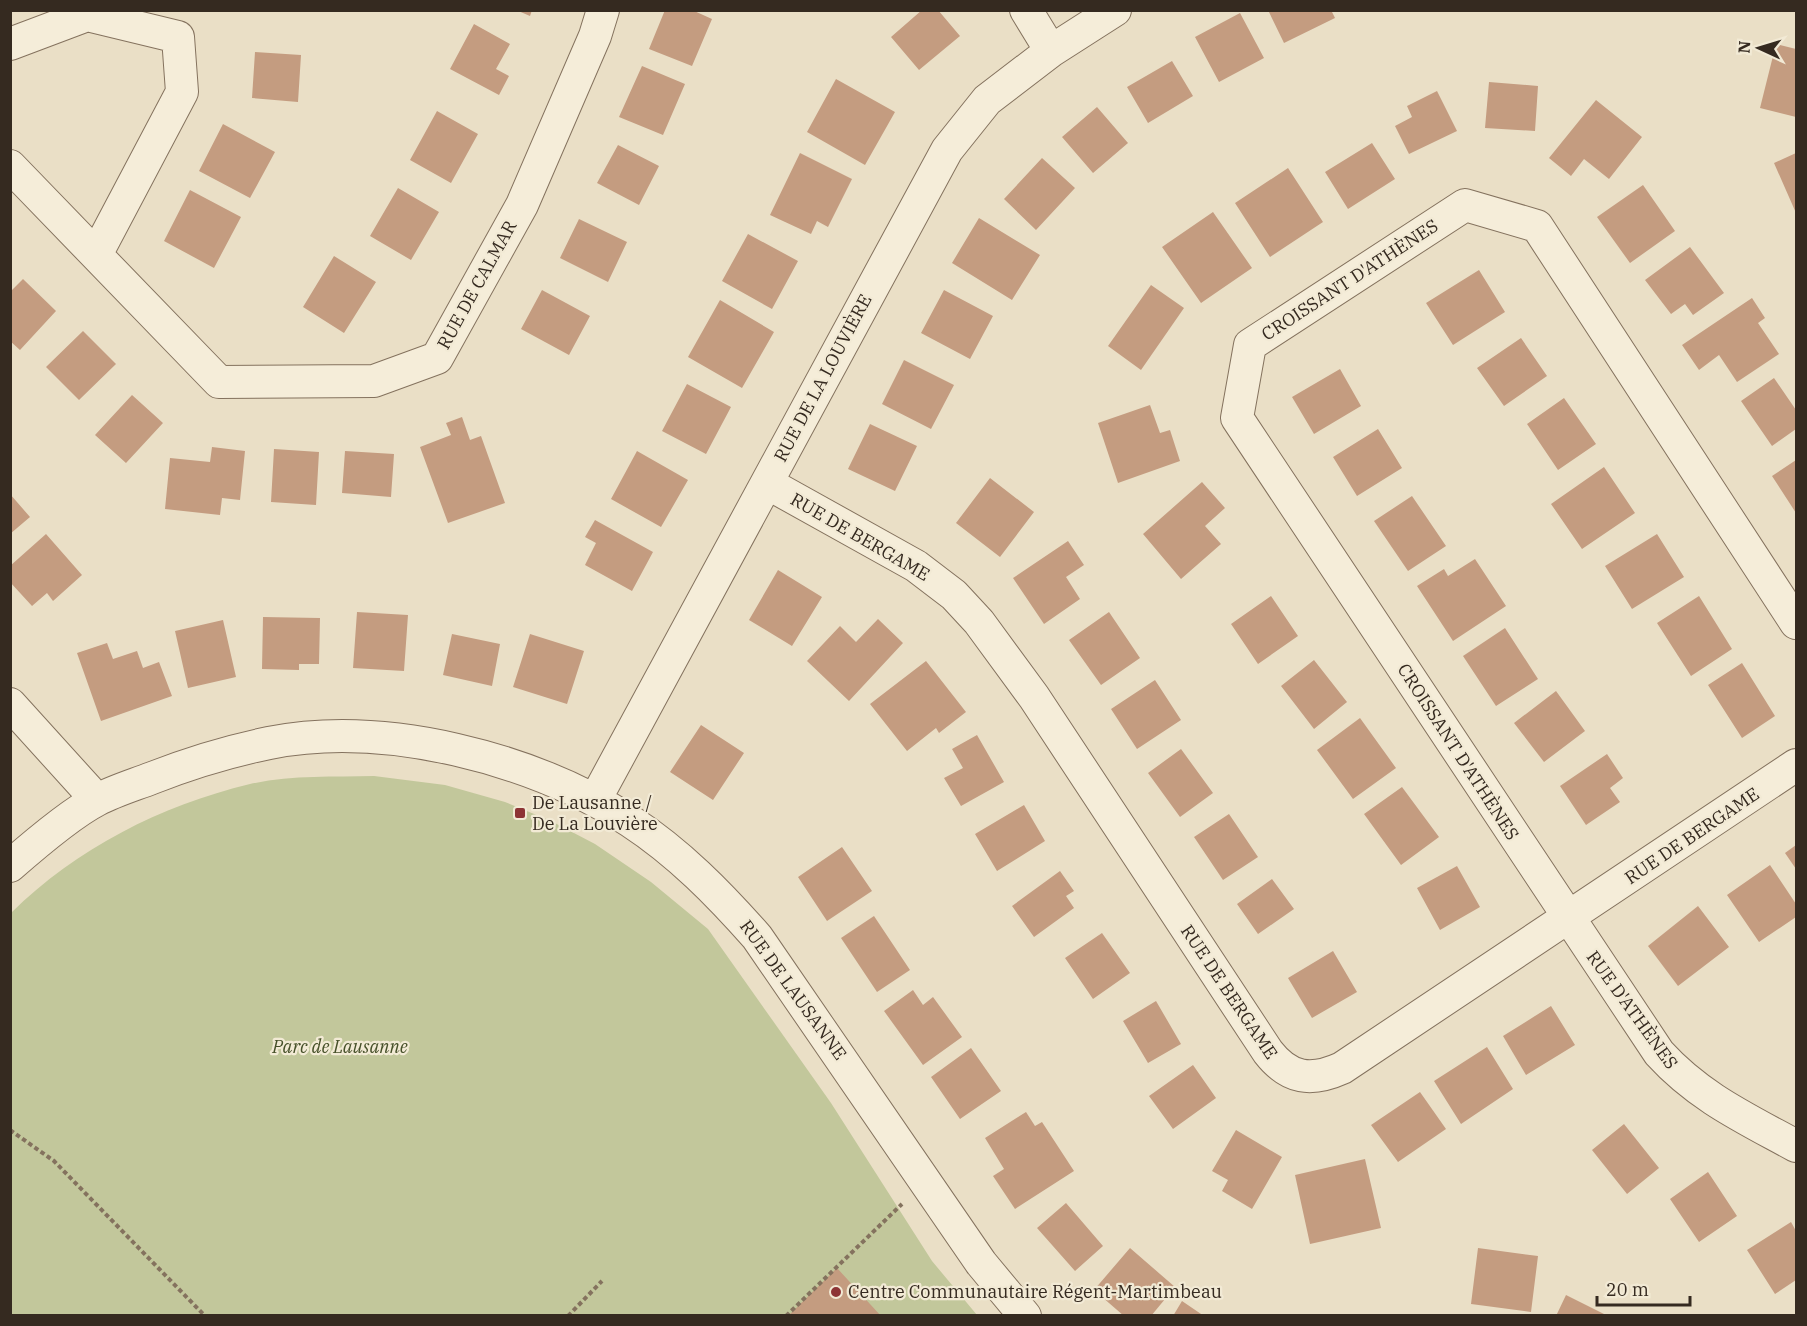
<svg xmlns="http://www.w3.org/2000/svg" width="1807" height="1326" font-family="'IBM Plex Serif',serif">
	<rect width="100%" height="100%" fill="#eadfc6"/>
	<!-- green -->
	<path fill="#c2c79b" d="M374 776 445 785 505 802 551 821 595 844 651 882 708 929 831 1103 932 1261 977 1315 11 1316V913C77 848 160 806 250 784 290 775 333 777 374 776Z"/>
	<!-- building -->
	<path fill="#c49c80" d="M516 10H532L530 16Z
		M665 10H692L712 19 692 66 649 49Z
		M922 10H938L960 36 919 70 891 37Z
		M1268 10H1331L1335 18 1284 43Z
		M1240 13 1264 58 1219 82 1195 37Z
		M474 24 510 44 496 69 509 76 499 95 450 69Z
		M1776 44 1796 49V117L1760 108Z
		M255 52 301 55 298 102 252 98Z
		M1172 61 1193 96 1148 123 1127 87Z
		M642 66 685 84 663 135 619 117Z
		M836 79 895 112 865 165 807 132Z
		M1489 82 1538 86 1535 131 1485 128Z
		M1437 91 1457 131 1409 154 1395 126 1412 117 1407 106Z
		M1596 100 1642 137 1609 179 1584 159 1571 176 1549 158Z
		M1097 107 1128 143 1093 173 1062 137Z
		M437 111 478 134 451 183 410 160Z
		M223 124 275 152 250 198 199 171Z
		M1372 143 1395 179 1348 209 1325 172Z
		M618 145 659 166 639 205 597 183Z
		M800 153 852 179 828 227 817 221 811 234 770 215Z
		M1796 153V213L1774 163Z
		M1042 158 1075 188 1036 230 1004 199Z
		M1288 168 1323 222 1270 257 1235 203Z
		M1643 185 1675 231 1630 263 1597 217Z
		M398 188 439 212 411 260 370 236Z
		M190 190 241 217 214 268 164 241Z
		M1213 212 1252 268 1201 303 1162 247Z
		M979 218 1040 255 1012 300 952 263Z
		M579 219 627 242 608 282 560 258Z
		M748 234 798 261 772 309 722 281Z
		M1690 247 1724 293 1693 315 1685 304 1671 314 1645 280Z
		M334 256 376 282 344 333 303 307Z
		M1479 270 1505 312 1453 345 1426 303Z
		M23 279 56 311 20 350 10 341V292Z
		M1151 285 1184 308 1141 370 1108 346Z
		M542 290 590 316 569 355 521 329Z
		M944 290 993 316 970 359 921 333Z
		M1752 298 1765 318 1758 323 1779 354 1737 382 1719 355 1699 370 1682 345Z
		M720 300 774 332 742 388 688 357Z
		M83 331 116 364 79 400 46 367Z
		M1521 338 1547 376 1504 406 1477 368Z
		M904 360 954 385 931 429 882 404Z
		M1340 369 1361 406 1314 434 1292 397Z
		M1774 378 1796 410V429L1772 446 1741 401Z
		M687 384 731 407 706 454 662 431Z
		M132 395 163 423 126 463 95 435Z
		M1564 398 1596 444 1558 470 1527 424Z
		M1150 405 1160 433 1170 430 1180 461 1118 483 1098 423Z
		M462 417 470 440 481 436 505 503 448 523 420 447 451 435 446 423Z
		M870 424 917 446 895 491 848 469Z
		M1378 429 1402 468 1357 496 1333 457Z
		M212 447 245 451 240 500 222 498 220 515 165 509 170 458 210 462Z
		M274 449 319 452 316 505 271 502Z
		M345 451 394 454 391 497 342 493Z
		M637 451 688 480 661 527 611 499Z
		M1796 460V513L1772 476Z
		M1604 467 1635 513 1582 549 1551 504Z
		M990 478 1034 512 1000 557 956 523Z
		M1202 482 1225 508 1205 526 1221 544 1181 579 1143 534Z
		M10 494 30 517 10 534Z
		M1412 496 1446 546 1408 571 1374 521Z
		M595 520 653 552 632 591 585 565 596 543 585 537Z
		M46 534 82 575 53 601 47 593 32 606 10 582V566Z
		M1657 534 1684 577 1632 609 1605 566Z
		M1068 541 1084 565 1066 577 1080 599 1044 624 1013 578Z
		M1475 559 1506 606 1453 641 1417 586 1444 569 1448 576Z
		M778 570 822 597 792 646 749 620Z
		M1271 596 1298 636 1258 664 1231 624Z
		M1699 596 1732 649 1691 676 1657 623Z
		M357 612 408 615 404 671 353 668Z
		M1109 612 1140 658 1101 685 1069 640Z
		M263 617 320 618 319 664H299V670L262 669Z
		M878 619 903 643 849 701 807 661 840 626 856 642Z
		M223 620 236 677 188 688 175 631Z
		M1505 628 1538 679 1496 706 1463 656Z
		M452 634 500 644 492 686 443 675Z
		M530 634 584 651 567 704 513 687Z
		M107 643 113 659 137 651 143 668 159 662 172 696 101 721 77 653Z
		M1314 660 1347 702 1314 729 1281 686Z
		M926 661 966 712 939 733 936 728 907 751 870 704Z
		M1742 663 1775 716 1742 738 1708 685Z
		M1155 680 1181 720 1137 749 1111 709Z
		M1556 691 1585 731 1544 762 1514 723Z
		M1360 718 1396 768 1353 799 1317 750Z
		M701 725 744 753 713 800 670 772Z
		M977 735 1004 782 961 806 944 778 963 768 952 749Z
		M1181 749 1213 793 1180 817 1148 773Z
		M1607 754 1623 778 1610 788 1620 802 1586 825 1560 786Z
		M1402 787 1439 837 1401 865 1364 814Z
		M1024 805 1045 841 997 871 975 834Z
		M1229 814 1258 857 1223 880 1194 837Z
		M1796 845V869L1785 853Z
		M842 847 872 891 827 921 798 877Z
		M1770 865 1796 904V917L1759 942 1727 895Z
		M1457 866 1480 907 1440 930 1417 888Z
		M1060 871 1074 891 1066 896 1074 908 1034 937 1012 906Z
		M1272 879 1294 909 1258 934 1237 904Z
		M1698 906 1729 947 1678 986 1648 946Z
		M874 916 910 970 877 992 841 938Z
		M1102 933 1130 973 1093 999 1065 958Z
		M1333 951 1357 992 1312 1018 1288 978Z
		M913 990 923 1005 933 997 962 1037 923 1065 884 1011Z
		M1156 1001 1181 1044 1148 1063 1123 1021Z
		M1551 1006 1575 1045 1526 1075 1503 1036Z
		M1487 1047 1513 1089 1461 1124 1434 1081Z
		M971 1048 1001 1091 960 1119 931 1077Z
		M1193 1065 1216 1098 1173 1129 1149 1096Z
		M1420 1092 1446 1129 1398 1162 1371 1125Z
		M1026 1112 1035 1126 1042 1122 1074 1171 1015 1209 993 1176 1004 1169 985 1138Z
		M1624 1124 1659 1168 1627 1194 1592 1150Z
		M1236 1130 1282 1157 1252 1209 1222 1191 1228 1180 1212 1171Z
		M1365 1159 1381 1228 1310 1244 1295 1175Z
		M1708 1172 1737 1216 1699 1242 1670 1199Z
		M1066 1203 1103 1246 1075 1271 1037 1228Z
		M1791 1222 1796 1231V1280L1775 1294 1747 1250Z
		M1130 1248 1175 1287 1151 1316H1124L1094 1290Z
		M1478 1248 1538 1256 1531 1312 1471 1304Z
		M837 1268 881 1316H788Z
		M1566 1295 1608 1316H1556Z
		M1182 1301 1204 1316H1173Z"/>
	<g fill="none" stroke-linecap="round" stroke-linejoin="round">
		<defs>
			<path id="minor" d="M1026 10 1051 51
				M10 44 87 15 178 37 182 92 97 253
				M10 166 219 382 374 381 437 358 522 205 595 36 603 10
				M767 483 916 566 954 595 979 622 1034 697 1268 1052C1289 1079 1311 1082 1342 1068L1796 765
				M1796 623 1537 226 1465 205 1250 345 1237 418 1659 1053C1699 1097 1745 1118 1796 1146
				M10 704 97 800
				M595 800 947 150 987 100 1051 51 1115 10
				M10 866C34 845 70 814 97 800 114 791 134 785 152 778 190 763 230 751 269 743 385 720 532 758 630 821 679 853 719 894 757 937L981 1263 1025 1316"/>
		</defs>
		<!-- minor casing -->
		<use href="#minor" stroke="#84725e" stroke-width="34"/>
		<!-- path -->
		<path stroke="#84725e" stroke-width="4" stroke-dasharray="4.5 3" stroke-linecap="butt" d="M10 1130 54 1161 205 1316
			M568 1316 602 1281
			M786 1316 902 1204"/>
		<!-- minor -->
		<use href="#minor" stroke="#f5edd9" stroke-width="32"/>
	</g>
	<!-- markers -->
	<g fill="#8d3435" stroke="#f2ead5" stroke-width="2">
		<rect x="514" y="807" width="12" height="12" rx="3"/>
		<circle cx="836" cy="1292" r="6"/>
	</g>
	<g text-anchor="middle" stroke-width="4.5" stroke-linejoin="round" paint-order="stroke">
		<!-- street labels -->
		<g font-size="18" fill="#352a20" stroke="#f2ead5">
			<text transform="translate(1350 280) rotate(-33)" y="6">CROISSANT D'ATHÈNES</text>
			<text transform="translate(477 285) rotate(-61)" y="6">RUE DE CALMAR</text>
			<text transform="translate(823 378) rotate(-62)" y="6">RUE DE LA LOUVIÈRE</text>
			<text transform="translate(860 537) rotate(30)" y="6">RUE DE BERGAME</text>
			<text transform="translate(1458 752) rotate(57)" y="6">CROISSANT D'ATHÈNES</text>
			<text transform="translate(1692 836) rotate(-34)" y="6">RUE DE BERGAME</text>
			<text transform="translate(793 990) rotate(54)" y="6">RUE DE LAUSANNE</text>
			<text transform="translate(1229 992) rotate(56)" y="6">RUE DE BERGAME</text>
			<text transform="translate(1632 1010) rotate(54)" y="6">RUE D'ATHÈNES</text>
		</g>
		<!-- poi labels -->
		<g font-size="18" fill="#352a20" stroke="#f2ead5" text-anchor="start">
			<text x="532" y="809">De Lausanne /<tspan x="532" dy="21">De La Louvière</tspan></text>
			<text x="848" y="1298">Centre Communautaire Régent-Martimbeau</text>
		</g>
		<!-- park labels -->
		<g font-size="18" font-style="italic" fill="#465029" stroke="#f2ead5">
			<text x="340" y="1053">Parc de Lausanne</text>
		</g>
	</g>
	<!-- border -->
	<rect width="1807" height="1326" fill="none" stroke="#352a20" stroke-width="24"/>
	<!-- north arrow -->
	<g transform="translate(1759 48) rotate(274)" stroke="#f2ead5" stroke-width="4.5" paint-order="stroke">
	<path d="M0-4.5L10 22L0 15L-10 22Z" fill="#352a20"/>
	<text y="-9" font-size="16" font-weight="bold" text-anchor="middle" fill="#352a20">N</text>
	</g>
	<!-- scale -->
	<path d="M1597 1296v9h93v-9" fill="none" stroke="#352a20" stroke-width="3"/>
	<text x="1606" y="1296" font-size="18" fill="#352a20" stroke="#f2ead5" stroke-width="4.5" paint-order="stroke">20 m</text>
</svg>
